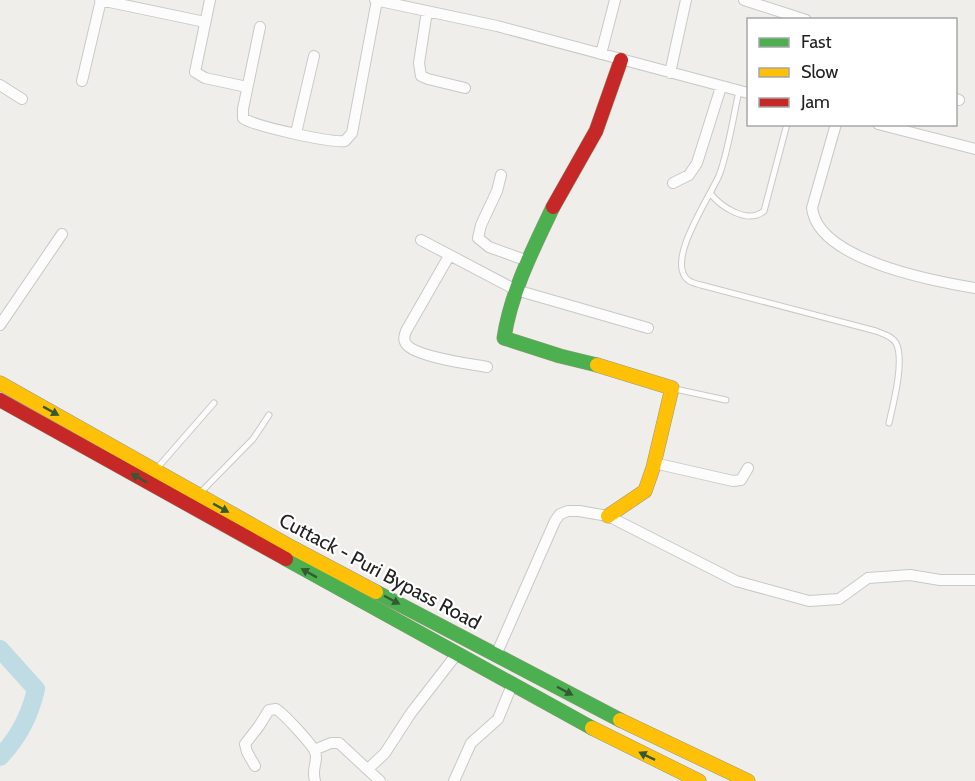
<svg xmlns="http://www.w3.org/2000/svg" width="975" height="781" font-family="Cabin,sans-serif">
	<rect width="100%" height="100%" fill="#f0eeeb"/>
	<g fill="none" stroke-linecap="round" stroke-linejoin="round">
		<!-- river -->
		<path stroke="#bfdbe3" stroke-width="18" d="M0 649 36 689C30 716 19 737 0 757"/>
		<defs>
			<path id="lane" d="M739 91C733 118 729 147 720 173 713 193 664 261 688 280 692 283 697 284 701 285L876 331C883 334 892 336 896 343 905 360 893 405 889 423
				M710 193C720 206 747 225 764 211L787 124
				M675 389 726 400
				M159 466 214 403
				M201 492 253 439 269 415"/>
			<path id="street" d="M100 0 205 22
				M210 0 195 72 205 78 247 87
				M375 0 497 26 748 93
				M744 0 806 20
				M427 11 419 63 421 76 428 79 465 88
				M260 27 243 109V118C253 126 331 143 345 141L352 133 377 0
				M601 54 615 0
				M670 73 686 0
				M82 81 101 0
				M0 85 22 99
				M956 99 959 100
				M836 124 812 208C818 260 933 281 975 288
				M878 124 975 149
				M296 133 314 56
				M501 175 497 191 481 225 478 238 489 247 528 261
				M673 183 689 175 697 163 721 87
				M421 240 516 290 648 328
				M449 256 406 331C404 337 403 340 407 345 417 357 471 364 487 367
				M0 325 62 234
				M654 463 733 481 741 480 748 468
				M496 655 555 521 560 514 568 511H579L608 516 736 581 809 601 839 599 868 578 910 575 940 580H975
				M314 750 331 743H339L380 781
				M255 766 247 752 245 744 259 726 269 710 276 709C284 714 312 744 315 752 319 760 311 768 315 781
				M368 769 385 753 411 713 456 655
				M454 781 471 743 498 719 512 685"/>
			<path id="fast" d="M553 207C533 249 511 292 504 338L560 356 597 365
				M286 559 592 728
				M376 592 620 720"/>
			<path id="slow" d="M597 365 672 388 653 468 645 491 608 516
				M0 383 293 548 376 592
				M620 720 748 781
				M592 728 699 781"/>
			<path id="jam" d="M553 207 596 131 621 60
				M0 400 286 559"/>
		</defs>
		<!-- lane casing -->
		<use href="#lane" stroke="#c9c8c7" stroke-width="7"/>
		<!-- street casing -->
		<use href="#street" stroke="#c9c8c7" stroke-width="12"/>
		<!-- fast casing -->
		<use href="#fast" stroke="#999a82" stroke-width="15"/>
		<!-- slow casing -->
		<use href="#slow" stroke="#999a82" stroke-width="15"/>
		<!-- jam casing -->
		<use href="#jam" stroke="#999a82" stroke-width="15"/>
		<!-- lane -->
		<use href="#lane" stroke="#fdfcfc" stroke-width="5"/>
		<!-- street -->
		<use href="#street" stroke="#fdfcfc" stroke-width="10"/>
		<!-- fast -->
		<use href="#fast" stroke="#4caf50" stroke-width="14"/>
		<!-- slow -->
		<use href="#slow" stroke="#ffc107" stroke-width="14"/>
		<!-- jam -->
		<use href="#jam" stroke="#c62828" stroke-width="14"/>
	</g>
	<!-- one-way arrows -->
	<defs><path id="oneway-solid" d="M-6-.8H1V-3.2L6.5 0L1 3.2V.8H-6Z" transform="scale(1.5)"/></defs>
	<g fill="#335a34">
		<use href="#oneway-solid" transform="translate(51 411) rotate(29)"/>
		<use href="#oneway-solid" transform="translate(139 478) rotate(-151)"/>
		<use href="#oneway-solid" transform="translate(221 508) rotate(29)"/>
		<use href="#oneway-solid" transform="translate(309 573) rotate(-151)"/>
		<use href="#oneway-solid" transform="translate(392 600) rotate(28)"/>
		<use href="#oneway-solid" transform="translate(565 691) rotate(28)"/>
		<use href="#oneway-solid" transform="translate(647 756) rotate(-154)"/>
	</g>
	<g text-anchor="middle" stroke-width="4.5" stroke-linejoin="round" paint-order="stroke">
		<!-- street labels -->
		<g font-size="20" fill="#222" stroke="#fff">
			<text transform="translate(380 571) rotate(28)" y="7">Cuttack - Puri Bypass Road</text>
		</g>
	</g>
	<!-- legend -->
	<rect x="747" y="18" width="210" height="108" fill="#ffffff" stroke="#a7a7a7" stroke-width="1.5"/>
	<rect x="759" y="38" width="30" height="9" fill="#4caf50" stroke="#a7a7a7" stroke-width="1.5"/>
	<text x="801" y="48" font-size="18" fill="#222222">Fast</text>
	<rect x="759" y="68" width="30" height="9" fill="#ffc107" stroke="#a7a7a7" stroke-width="1.5"/>
	<text x="801" y="78" font-size="18" fill="#222222">Slow</text>
	<rect x="759" y="98" width="30" height="9" fill="#c62828" stroke="#a7a7a7" stroke-width="1.5"/>
	<text x="801" y="108" font-size="18" fill="#222222">Jam</text>
</svg>
